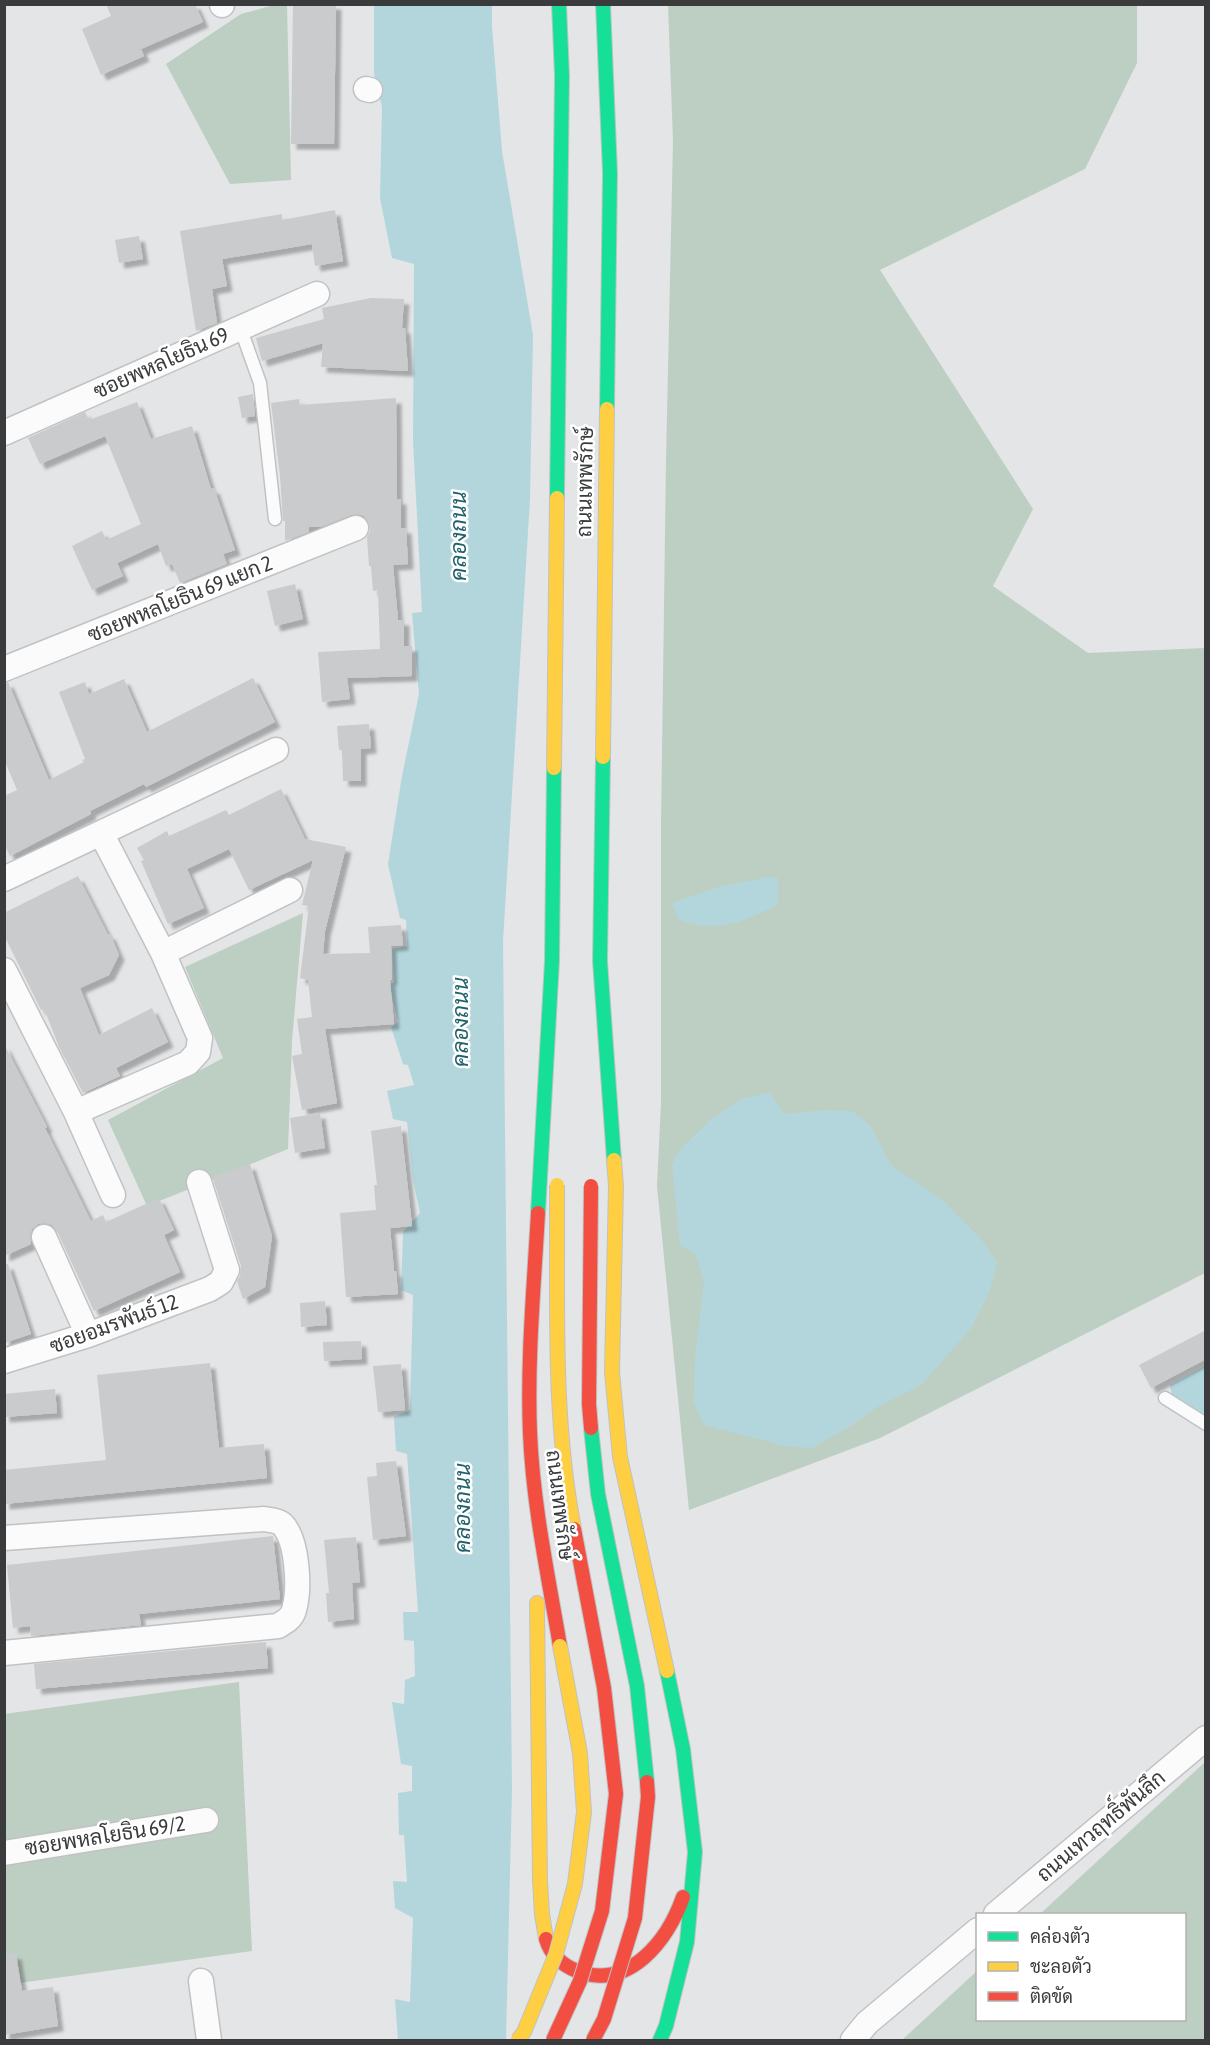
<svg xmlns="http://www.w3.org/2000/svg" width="1210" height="2045" font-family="'Asap Condensed',Sarabun,sans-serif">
	<defs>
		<filter id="shadow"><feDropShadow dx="5.5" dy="5.5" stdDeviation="1.5" flood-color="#0004"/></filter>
	</defs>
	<rect width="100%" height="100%" fill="#e3e5e7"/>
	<!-- green -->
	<path fill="#bdcec3" d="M274 5H287L291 180 230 184 166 64 241 14Z
		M668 5H1137V63L1085 169 880 270 1033 509 993 586 1088 653 1206 648 1205 1273 880 1438 689 1510 657 1186 661 1103V826L666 462 673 141Z
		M303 913 292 1041 288 1149 147 1206 108 1120 223 1058 185 967Z
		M239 1682 252 1951 5 1985 4 1714Z
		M1205 1762V2040H902L977 1971 978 2020H1184V1914H1040Z"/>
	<!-- water -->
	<path fill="#b3d6dd" d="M374 5H492V26L502 151 533 335 530 499 503 941 512 1790 506 2040H398L395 1999 410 2002 413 1918 395 1908 393 1881 407 1882 404 1835H399L398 1793 412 1791V1766L401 1764 392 1702 404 1704 405 1680 415 1676 414 1641 404 1640 403 1612H418L407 1454 396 1451 394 1417 410 1410 413 1295 401 1290 403 1232 420 1213 413 1180 407 1122 393 1119 387 1091 414 1085 408 1065 403 1064 391 1027 398 1022 392 996 384 993 383 983H394L392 949 407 946 406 920 400 918 388 864 402 776 419 694 412 613 422 612 413 440 414 264 392 258 380 198 382 107 374 74Z
		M769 877 778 878V904C745 922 715 934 678 919L672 903 722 886Z
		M770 1093 784 1114 825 1110 852 1111 870 1125 891 1165 946 1203 981 1239 997 1262 990 1290 971 1328 921 1385 877 1407 852 1425 812 1448 785 1446 704 1425 694 1403 695 1359 704 1281 695 1253 680 1246 672 1164 681 1149 713 1118 743 1098Z
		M1205 1366V1415L1172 1396 1170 1385Z"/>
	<!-- building -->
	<path fill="#c9cbcc" filter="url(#shadow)" d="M106 4H195L203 22 141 49 144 56 101 75 82 29 111 16Z
		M293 4H336L334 144H291Z
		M335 210 343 261 315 266 312 244 222 259 227 286 212 289 217 323 196 331 180 231 282 214V220Z
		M139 236 143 259 119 263 115 240Z
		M371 298 404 299 402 328H405L408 371 321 367 323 343 262 361 256 338 324 319 322 308Z
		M253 394 255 416 242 418 238 397Z
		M396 398 397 499H401V528H406L408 564 393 565 398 620H404V646H412V676L347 678 350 699 322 702 318 652 380 649 378 590 373 591 371 566H369L367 537 370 531 369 523 364 516 359 514 351 515 321 527H309V532L285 541V521H283L280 476 271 403 299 399 300 405Z
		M137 402 151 439 192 426 211 489 214 488 235 550 223 554 227 564 180 583 172 564 166 566 158 544 117 563 123 576 92 590 72 546 102 531 106 540 141 524 105 436 40 464 28 438 85 412 89 420Z
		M295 584 303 619 275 626 267 591Z
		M253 678 275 722 146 787 144 784 90 811 91 814 10 856 4 844V796L17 790 4 759V683L8 682 49 780 84 762 82 760 85 759 59 692 85 682 89 694 124 679 147 732Z
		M369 724 371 748 361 749V781H343L342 750H339L337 726Z
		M281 789 305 839 346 847 325 931 323 954 370 953 368 927 401 925 403 945 391 946 392 980H390L394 1024 325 1029 337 1103 302 1110 292 1056 302 1054 297 1019 312 1017 308 980 300 978 309 906 302 905 313 860 249 890 229 849 187 869 204 908 168 924 141 861 144 860 137 848 167 831 169 836 226 810 229 815Z
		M78 876 108 935 110 934 119 955 109 975 80 988 99 1035 152 1008 168 1042 116 1068 120 1076 83 1093 59 1047 44 1008 41 1010 4 935V913Z
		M4 1044 47 1127 45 1128 91 1221 103 1215 106 1222 159 1198 174 1230 164 1235 180 1272 94 1311 57 1231 52 1225 45 1223 38 1224 32 1229 30 1235 31 1244 4 1256Z
		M320 1113 325 1148 295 1153 290 1118Z
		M401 1126 412 1226 390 1228 394 1271H396L398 1294 346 1297 340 1213 376 1210 374 1185H377L371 1131Z
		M250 1164 272 1236 265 1287 243 1299 237 1281 240 1276 241 1266 212 1176Z
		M8 1264 31 1334 4 1343V1265Z
		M325 1301 327 1325 301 1327 300 1303Z
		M1206 1330V1359L1151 1388 1139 1365Z
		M361 1341 362 1359 324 1361 323 1342Z
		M210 1363 219 1448 264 1444 267 1478 4 1504V1470L106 1460 97 1375Z
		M401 1364 405 1410 378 1412 373 1366Z
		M55 1389 57 1413 4 1417V1394Z
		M396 1461 406 1536 373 1540 367 1477 377 1476 376 1463Z
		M273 1536 280 1599 139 1614 141 1625 31 1636 30 1626 13 1628 7 1565Z
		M356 1537 360 1582 352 1583 354 1619 328 1622 326 1593H329L324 1540Z
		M266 1642 268 1668 36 1689 34 1664Z
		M4 1954H16L22 1991 53 1987 58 2026 4 2035Z"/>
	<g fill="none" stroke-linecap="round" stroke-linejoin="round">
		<defs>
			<path id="lane" d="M240 327 260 383 275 519
				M1165 1398 1206 1424"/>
			<path id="street" d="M222 4V5
				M366 89 370 90
				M4 433 317 294
				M4 669 356 528
				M4 879 276 750
				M163 953 290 890
				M4 970 76 1112 113 1195
				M76 1112 188 1063 198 1052 200 1038 163 953 101 833
				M44 1237 88 1335
				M4 1361 88 1335 210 1289 221 1282 227 1270 199 1182
				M4 1538 264 1519C270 1520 277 1520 282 1524 298 1540 300 1589 294 1610 292 1618 285 1622 278 1626L4 1653
				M4 1853 206 1820
				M996 1914 1206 1738
				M201 1981 209 2040
				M853 2040 867 2023 978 1930"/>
			<path id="fast" d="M603 4 610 173 607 409
				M557 498 562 76 559 4
				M603 757 600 961 614 1160
				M538 1213 552 961 554 768
				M660 2040 666 2026 687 1942 695 1852 683 1749 667 1671"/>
			<path id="slow" d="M603 757 607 409
				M554 768 557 498
				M614 1160 616 1186 612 1372 620 1457 667 1671
				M537 1603 540 1880 542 1914 546 1939"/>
			<path id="jam" d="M538 1213C534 1286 527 1360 530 1433 533 1505 548 1575 560 1646
				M546 1939C551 1956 562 1965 577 1971 629 1991 668 1940 683 1897"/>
		</defs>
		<!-- lane casing -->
		<use href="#lane" stroke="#c1c2c4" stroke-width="15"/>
		<!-- street casing -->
		<use href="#street" stroke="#c1c2c4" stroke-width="27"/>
		<!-- fast casing -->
		<use href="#fast" stroke="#c1c2c4" stroke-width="16"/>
		<!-- slow casing -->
		<use href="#slow" stroke="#c1c2c4" stroke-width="16"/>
		<!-- jam casing -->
		<use href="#jam" stroke="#c1c2c4" stroke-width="16"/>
		<!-- lane -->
		<use href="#lane" stroke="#fbfbfb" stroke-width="12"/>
		<!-- street -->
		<use href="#street" stroke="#fbfbfb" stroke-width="24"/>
		<!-- fast -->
		<use href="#fast" stroke="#16e098" stroke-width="14"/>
		<!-- slow -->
		<use href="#slow" stroke="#ffcf43" stroke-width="14"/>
		<!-- jam -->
		<use href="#jam" stroke="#f24e42" stroke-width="14"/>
		<defs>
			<path id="fast-bridge" d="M591 1428 598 1494 637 1686 647 1782"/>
			<path id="slow-bridge" d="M557 1185C558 1300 552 1415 574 1529
				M518 2040 524 2032 556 1954 575 1884 584 1812 580 1753 560 1646"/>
			<path id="jam-bridge" d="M591 1186 589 1404 591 1428
				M553 2040 580 1981 602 1911 616 1794 604 1688 574 1529
				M593 2040 604 2019 635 1918 648 1797 647 1782"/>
		</defs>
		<!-- fast-bridge casing -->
		<use href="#fast-bridge" stroke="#c1c2c4" stroke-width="16" stroke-linecap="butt"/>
		<!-- slow-bridge casing -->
		<use href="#slow-bridge" stroke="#c1c2c4" stroke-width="16" stroke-linecap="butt"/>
		<!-- jam-bridge casing -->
		<use href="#jam-bridge" stroke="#c1c2c4" stroke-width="16" stroke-linecap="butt"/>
		<!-- fast-bridge -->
		<use href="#fast-bridge" stroke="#16e098" stroke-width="14"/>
		<!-- slow-bridge -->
		<use href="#slow-bridge" stroke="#ffcf43" stroke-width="14"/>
		<!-- jam-bridge -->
		<use href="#jam-bridge" stroke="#f24e42" stroke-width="14"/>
	</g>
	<g text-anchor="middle" stroke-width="5" stroke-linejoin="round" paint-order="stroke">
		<!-- street labels -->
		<g font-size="21" fill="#393b3c" stroke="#fff">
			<text transform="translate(161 363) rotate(-24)" y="7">ซอยพหลโยธิน 69</text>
			<text transform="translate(585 482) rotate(-89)" y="7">ถนนเทพรักษ์</text>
			<text transform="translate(180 599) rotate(-22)" y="7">ซอยพหลโยธิน 69 แยก 2</text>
			<text transform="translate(114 1324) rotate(-20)" y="7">ซอยอมรพันธ์ 12</text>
			<text transform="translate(560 1505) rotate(83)" y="7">ถนนเทพรักษ์</text>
			<text transform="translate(1101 1826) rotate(-40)" y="7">ถนนเทวฤทธิ์พันลึก</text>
			<text transform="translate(105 1836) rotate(-9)" y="7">ซอยพหลโยธิน 69/2</text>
		</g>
		<!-- water labels -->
		<g font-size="22" font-style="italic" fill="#20616c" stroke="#fff">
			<text transform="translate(458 536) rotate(-90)" y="8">คลองถนน</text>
			<text transform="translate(460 1022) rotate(-90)" y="8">คลองถนน</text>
			<text transform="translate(462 1508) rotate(-90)" y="8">คลองถนน</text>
		</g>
	</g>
	<!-- border -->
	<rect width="1210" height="2045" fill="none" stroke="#393b3c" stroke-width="12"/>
	<!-- legend -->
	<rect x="976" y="1913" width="210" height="108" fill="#ffffff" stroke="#b0b1b1" stroke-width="1.5"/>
	<rect x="988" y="1932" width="30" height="9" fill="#16e098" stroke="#b0b1b1" stroke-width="1.5"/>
	<text x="1030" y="1943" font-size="18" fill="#393b3c">คล่องตัว</text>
	<rect x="988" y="1962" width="30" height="9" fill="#ffcf43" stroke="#b0b1b1" stroke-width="1.5"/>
	<text x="1030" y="1973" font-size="18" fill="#393b3c">ชะลอตัว</text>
	<rect x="988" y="1992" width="30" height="9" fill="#f24e42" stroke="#b0b1b1" stroke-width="1.5"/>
	<text x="1030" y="2003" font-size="18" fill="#393b3c">ติดขัด</text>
</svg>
